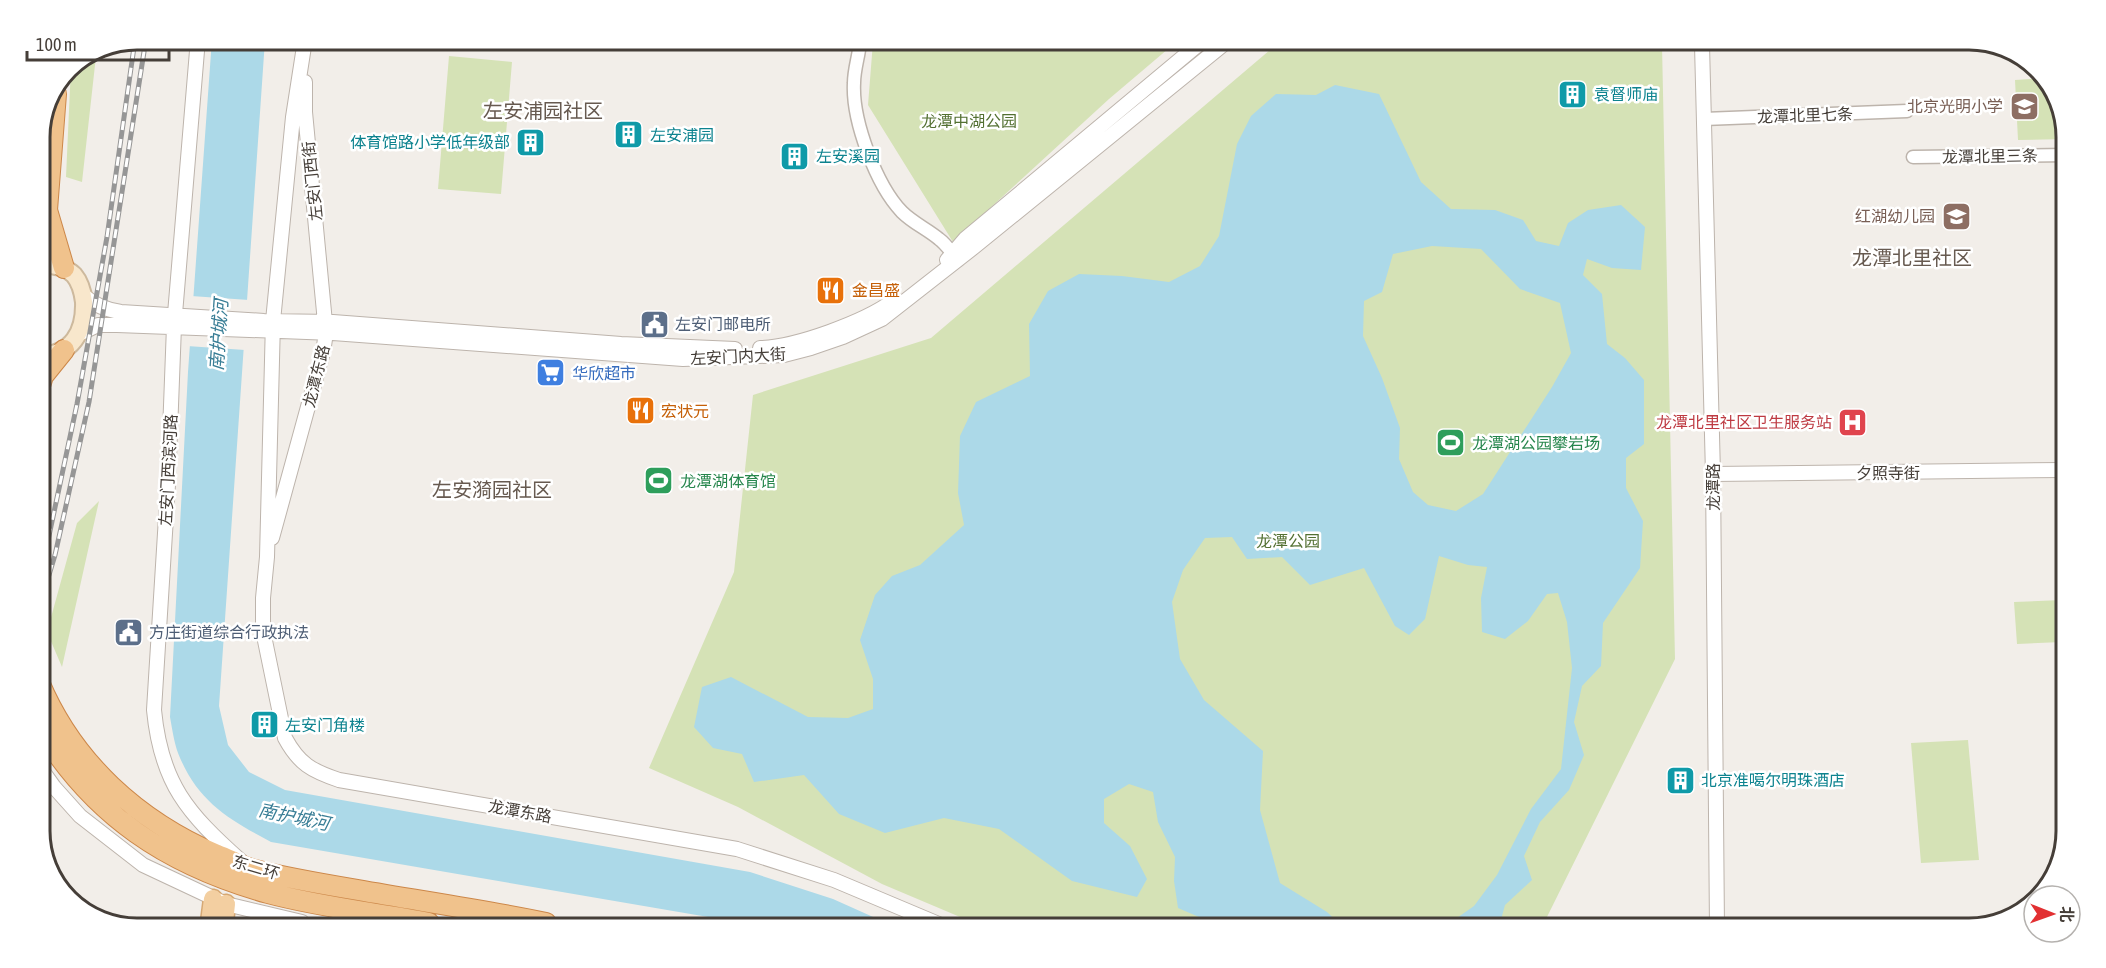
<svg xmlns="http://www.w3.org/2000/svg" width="2106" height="968" font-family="'Asap Condensed','Noto Sans SC',sans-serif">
	<rect width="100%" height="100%" fill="#f2eee9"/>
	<!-- green -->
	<path fill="#d5e2b6" d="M873 42 1175 43 1109 99 953 242 868 105Z
		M1277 44 1662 45 1675 659 1542 927 979 925 882 884 738 807 649 768 734 572 753 395 931 338Z
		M96 56 82 182 66 177 71 66Z
		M449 56 512 62 501 194 438 189Z
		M2046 78 2050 82 2067 130V139L2018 140 2015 80Z
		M99 501 62 667 47 632 77 523Z
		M2062 600V642L2017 644 2014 602Z
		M1968 740 1979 860 1921 863 1911 743Z"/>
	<!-- water -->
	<path fill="#acd9e8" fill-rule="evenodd" d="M212 39 265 40 219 706 228 745 249 772 285 790 750 872 833 899 891 925 749 924 271 842C228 819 197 801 178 753 174 742 172 728 170 717L188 372Z
		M1335 85 1379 94 1421 182 1451 209 1495 210 1523 220 1536 241 1559 246 1568 223 1588 210 1621 205 1645 227 1641 270 1612 268 1587 259 1583 275 1602 294 1607 344 1625 358 1644 380V444L1626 458V488L1643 521 1640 568 1603 623 1601 666 1582 686 1574 722 1584 755 1569 790 1540 822 1524 856 1532 880 1505 905 1499 927H1444L1474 906 1497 875 1531 809 1561 769 1572 668 1567 622 1558 593 1547 594 1528 621 1505 639 1482 632 1481 598 1487 567 1468 565 1439 556 1425 619 1409 635 1395 626 1364 568 1310 585 1282 557 1247 559 1232 537 1205 538 1183 570 1172 602 1180 659 1204 700 1263 751 1260 810 1280 883 1327 912 1342 926H1220L1178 908 1174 881 1175 857 1158 822 1153 792 1129 784 1104 799V823L1130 846 1147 879 1137 897 1072 881 999 829 944 818 885 833 839 814 804 775 754 782 742 754 713 748 694 727 702 687 731 677 808 717 848 718 873 709V679L860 640 875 595 892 576 920 565 964 525 958 493 960 436 976 402 1030 376 1029 324 1048 291 1079 274 1122 276 1169 282 1200 266 1219 236 1237 144 1251 116 1276 94 1316 95ZM1432 246 1481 249 1520 289 1560 303 1571 353 1552 387 1483 494 1456 511 1428 505 1413 492 1399 459 1400 428 1382 378 1363 336 1364 301 1382 292 1393 254Z"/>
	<!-- pier -->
	<path fill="#f2eee9" d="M191 296 249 300 245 350 187 346Z"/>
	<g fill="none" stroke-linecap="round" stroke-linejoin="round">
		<defs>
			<path id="minor" d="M860 42C859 56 854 69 854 83 852 120 876 185 902 212 913 223 927 229 939 239 946 244 952 253 958 260
				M1704 119 1907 111
				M1913 157 2067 155"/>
			<path id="tertiary" d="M198 39 174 326 168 485 154 710C161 783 187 813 241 861
				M305 40 293 117 273 321 267 557 263 598V631L285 738C299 764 312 771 339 780L737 849 834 880 941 925
				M1702 45 1713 474 1717 928
				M947 260 965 239 1200 43
				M83 295C94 305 106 310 121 312L264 321 333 322 621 344 735 349
				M79 334 98 325H117L333 333 683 359 784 355 811 348 843 337 882 319 974 247 1225 43
				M760 348C796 347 864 322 893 301
				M1713 474 2063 470
				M272 538 323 352 326 333 305 112V82
				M39 766 54 787 80 816 143 865 226 904 302 922"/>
			<path id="secondary" d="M39 263C51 265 65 266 74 275 80 282 83 294 84 302 85 332 72 355 39 356"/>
			<path id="primary" d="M210 922 213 899
				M224 922 226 904"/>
			<path id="trunk" d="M56 94 47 210 64 268
				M39 248C48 240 47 228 47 217
				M39 389 43 376 64 350
				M39 682C73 763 138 821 217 855 228 859 239 865 251 869 286 878 322 884 358 890 420 901 484 910 546 923
				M39 726C93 816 168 865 268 893 320 907 376 913 429 923"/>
		</defs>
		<!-- minor casing -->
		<use href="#minor" stroke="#bdb4ac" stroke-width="15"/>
		<!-- tertiary casing -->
		<use href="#tertiary" stroke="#bdb4ac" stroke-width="16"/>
		<!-- secondary casing -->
		<use href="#secondary" stroke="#cdb99d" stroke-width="20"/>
		<!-- primary casing -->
		<use href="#primary" stroke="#d6a873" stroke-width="21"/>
		<!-- trunk casing -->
		<use href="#trunk" stroke="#cc8749" stroke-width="22"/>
		<!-- minor -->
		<use href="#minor" stroke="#fff" stroke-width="12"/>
		<!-- tertiary -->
		<use href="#tertiary" stroke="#fff" stroke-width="14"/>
		<!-- secondary -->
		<use href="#secondary" stroke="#f8e7cc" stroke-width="16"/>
		<!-- primary -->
		<use href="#primary" stroke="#f3cfa1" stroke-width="18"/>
		<!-- trunk -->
		<use href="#trunk" stroke="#f0c28c" stroke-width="20"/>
		<defs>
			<path id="rail" d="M39 572 47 545 77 404 107 237 135 40
				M39 608 55 555 89 402 146 39"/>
		</defs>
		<!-- rail casing -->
		<use href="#rail" stroke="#969696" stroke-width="5"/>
		<!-- rail -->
		<use href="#rail" stroke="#fff" stroke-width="3" stroke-dasharray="9" stroke-linecap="butt"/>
	</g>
	<!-- icons -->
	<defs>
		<symbol id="building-square" viewBox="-11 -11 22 22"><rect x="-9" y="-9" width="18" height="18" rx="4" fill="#0f9aa8" stroke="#fff"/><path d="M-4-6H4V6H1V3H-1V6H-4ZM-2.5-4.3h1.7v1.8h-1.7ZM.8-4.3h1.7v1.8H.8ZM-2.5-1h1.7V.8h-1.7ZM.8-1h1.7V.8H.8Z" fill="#fff"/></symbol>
		<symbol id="school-square" viewBox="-11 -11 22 22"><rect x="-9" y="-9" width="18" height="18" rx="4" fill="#8d6e63" stroke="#fff"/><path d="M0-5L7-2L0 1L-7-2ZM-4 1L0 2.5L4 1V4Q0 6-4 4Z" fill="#fff"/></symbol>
		<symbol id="restaurant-square" viewBox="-11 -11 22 22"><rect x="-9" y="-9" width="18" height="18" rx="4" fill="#e8710a" stroke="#fff"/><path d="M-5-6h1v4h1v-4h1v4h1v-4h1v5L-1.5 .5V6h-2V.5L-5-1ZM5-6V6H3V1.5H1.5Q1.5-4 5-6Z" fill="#fff"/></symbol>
		<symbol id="civic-square" viewBox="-11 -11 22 22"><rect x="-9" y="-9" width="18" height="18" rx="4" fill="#5c6f8a" stroke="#fff"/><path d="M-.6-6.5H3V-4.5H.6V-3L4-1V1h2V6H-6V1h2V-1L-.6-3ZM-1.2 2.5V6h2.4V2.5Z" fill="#fff"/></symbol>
		<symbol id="supermarket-square" viewBox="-11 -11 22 22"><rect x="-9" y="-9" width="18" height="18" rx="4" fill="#3f7fe0" stroke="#fff"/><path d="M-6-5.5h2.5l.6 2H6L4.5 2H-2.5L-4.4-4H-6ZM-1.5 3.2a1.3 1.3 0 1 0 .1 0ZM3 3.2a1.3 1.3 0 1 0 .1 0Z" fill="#fff"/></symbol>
		<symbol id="hospital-square" viewBox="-11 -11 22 22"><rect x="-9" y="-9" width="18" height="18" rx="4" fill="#e0444e" stroke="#fff"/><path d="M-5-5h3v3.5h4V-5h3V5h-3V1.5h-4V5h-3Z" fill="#fff"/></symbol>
		<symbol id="stadium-square" viewBox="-11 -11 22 22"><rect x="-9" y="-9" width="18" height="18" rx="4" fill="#2e9e5b" stroke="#fff"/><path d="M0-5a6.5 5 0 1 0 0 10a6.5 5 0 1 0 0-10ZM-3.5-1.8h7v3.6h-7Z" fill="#fff"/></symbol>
	</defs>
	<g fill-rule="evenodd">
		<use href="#building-square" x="1556" y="78" width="33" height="33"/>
		<use href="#school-square" x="2008" y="90" width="33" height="33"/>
		<use href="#building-square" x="612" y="118" width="33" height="33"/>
		<use href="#building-square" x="514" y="126" width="33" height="33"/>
		<use href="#building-square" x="778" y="140" width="33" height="33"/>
		<use href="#school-square" x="1940" y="200" width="33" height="33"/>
		<use href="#restaurant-square" x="814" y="274" width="33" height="33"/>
		<use href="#civic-square" x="638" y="308" width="33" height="33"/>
		<use href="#supermarket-square" x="534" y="356" width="33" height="33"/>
		<use href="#restaurant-square" x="624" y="394" width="33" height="33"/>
		<use href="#hospital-square" x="1836" y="406" width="33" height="33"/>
		<use href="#stadium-square" x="1434" y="426" width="33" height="33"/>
		<use href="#stadium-square" x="642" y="464" width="33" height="33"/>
		<use href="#civic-square" x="112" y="616" width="33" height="33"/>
		<use href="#building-square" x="248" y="708" width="33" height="33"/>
		<use href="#building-square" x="1664" y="764" width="33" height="33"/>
	</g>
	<g text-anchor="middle" stroke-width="5" stroke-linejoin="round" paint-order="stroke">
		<!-- culture labels -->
		<g font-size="16" fill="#0d838f" stroke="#fff" text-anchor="start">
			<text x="1594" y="100">袁督师庙</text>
			<text x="650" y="141">左安浦园</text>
			<text x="510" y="148" text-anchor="end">体育馆路小学低年级部</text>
			<text x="816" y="162">左安溪园</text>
			<text x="285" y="731">左安门角楼</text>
			<text x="1701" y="786">北京准噶尔明珠酒店</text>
		</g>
		<!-- education labels -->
		<g font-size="16" fill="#785e54" stroke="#fff" text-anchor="end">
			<text x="2003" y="112">北京光明小学</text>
			<text x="1935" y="222">红湖幼儿园</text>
		</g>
		<!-- street labels -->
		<g font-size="16" fill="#453e38" stroke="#fff">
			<text transform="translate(1805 115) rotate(-2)" y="6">龙潭北里七条</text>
			<text transform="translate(1990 156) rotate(-1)" y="6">龙潭北里三条</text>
			<text transform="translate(312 181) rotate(-96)" y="6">左安门西街</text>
			<text transform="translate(738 356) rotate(-3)" y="6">左安门内大街</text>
			<text transform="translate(316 376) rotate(-76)" y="6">龙潭东路</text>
			<text transform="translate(168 470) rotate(-87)" y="6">左安门西滨河路</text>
			<text x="1888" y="479">夕照寺街</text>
			<text transform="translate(1713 487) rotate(-90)" y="6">龙潭路</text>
			<text transform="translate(520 811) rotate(10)" y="6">龙潭东路</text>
			<text transform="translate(256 867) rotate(17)" y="6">东二环</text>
		</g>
		<!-- park labels -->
		<g font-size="16" fill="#537032" stroke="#fff">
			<text x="969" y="127">龙潭中湖公园</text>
			<text x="1288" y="547">龙潭公园</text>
		</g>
		<!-- food labels -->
		<g font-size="16" fill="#c56008" stroke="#fff" text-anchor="start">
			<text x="852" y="296">金昌盛</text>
			<text x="661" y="417">宏状元</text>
		</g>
		<!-- service labels -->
		<g font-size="16" fill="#4e5e75" stroke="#fff" text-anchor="start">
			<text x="675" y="330">左安门邮电所</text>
			<text x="149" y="638">方庄街道综合行政执法</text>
		</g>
		<!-- shop labels -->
		<g font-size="16" fill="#366cbe" stroke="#fff" text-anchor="start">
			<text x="572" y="379">华欣超市</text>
		</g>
		<!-- health labels -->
		<g font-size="16" fill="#be3a42" stroke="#fff" text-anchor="end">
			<text x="1832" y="428">龙潭北里社区卫生服务站</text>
		</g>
		<!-- leisure labels -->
		<g font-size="16" fill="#27864d" stroke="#fff" text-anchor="start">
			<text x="1472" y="449">龙潭湖公园攀岩场</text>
			<text x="680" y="487">龙潭湖体育馆</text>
		</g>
		<!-- water labels -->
		<g font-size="18" font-style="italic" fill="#397e96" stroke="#fff">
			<text transform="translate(219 335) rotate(-86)" y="6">南护城河</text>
			<text transform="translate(294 817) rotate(12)" y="6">南护城河</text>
		</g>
		<!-- quarter labels -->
		<g font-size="20" fill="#675a50" stroke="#fff">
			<text x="543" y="118">左安浦园社区</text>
			<text x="1912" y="265">龙潭北里社区</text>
			<text x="492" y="497">左安漪园社区</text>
		</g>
	</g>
	<!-- crop -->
	<path d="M0 0H2106V968H0ZM137 50H1969A87 87 0 0 1 2056 137V831A87 87 0 0 1 1969 918H137A87 87 0 0 1 50 831V137A87 87 0 0 1 137 50Z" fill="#fff" fill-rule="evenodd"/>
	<path fill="none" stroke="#453e38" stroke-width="3" d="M137 50H1969A87 87 0 0 1 2056 137V831A87 87 0 0 1 1969 918H137A87 87 0 0 1 50 831V137A87 87 0 0 1 137 50Z"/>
	<!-- north arrow -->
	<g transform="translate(2052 914) rotate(91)"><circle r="28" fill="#ffffff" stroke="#b5b2af" stroke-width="1.5"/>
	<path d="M0-4.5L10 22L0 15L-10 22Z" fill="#e23032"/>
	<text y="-9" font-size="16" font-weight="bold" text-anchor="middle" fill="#453e38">北</text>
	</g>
	<!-- scale -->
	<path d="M27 51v9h142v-9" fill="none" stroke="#453e38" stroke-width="3"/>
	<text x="36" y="51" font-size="18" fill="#453e38" stroke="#ffffff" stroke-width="4.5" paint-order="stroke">100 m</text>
</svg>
